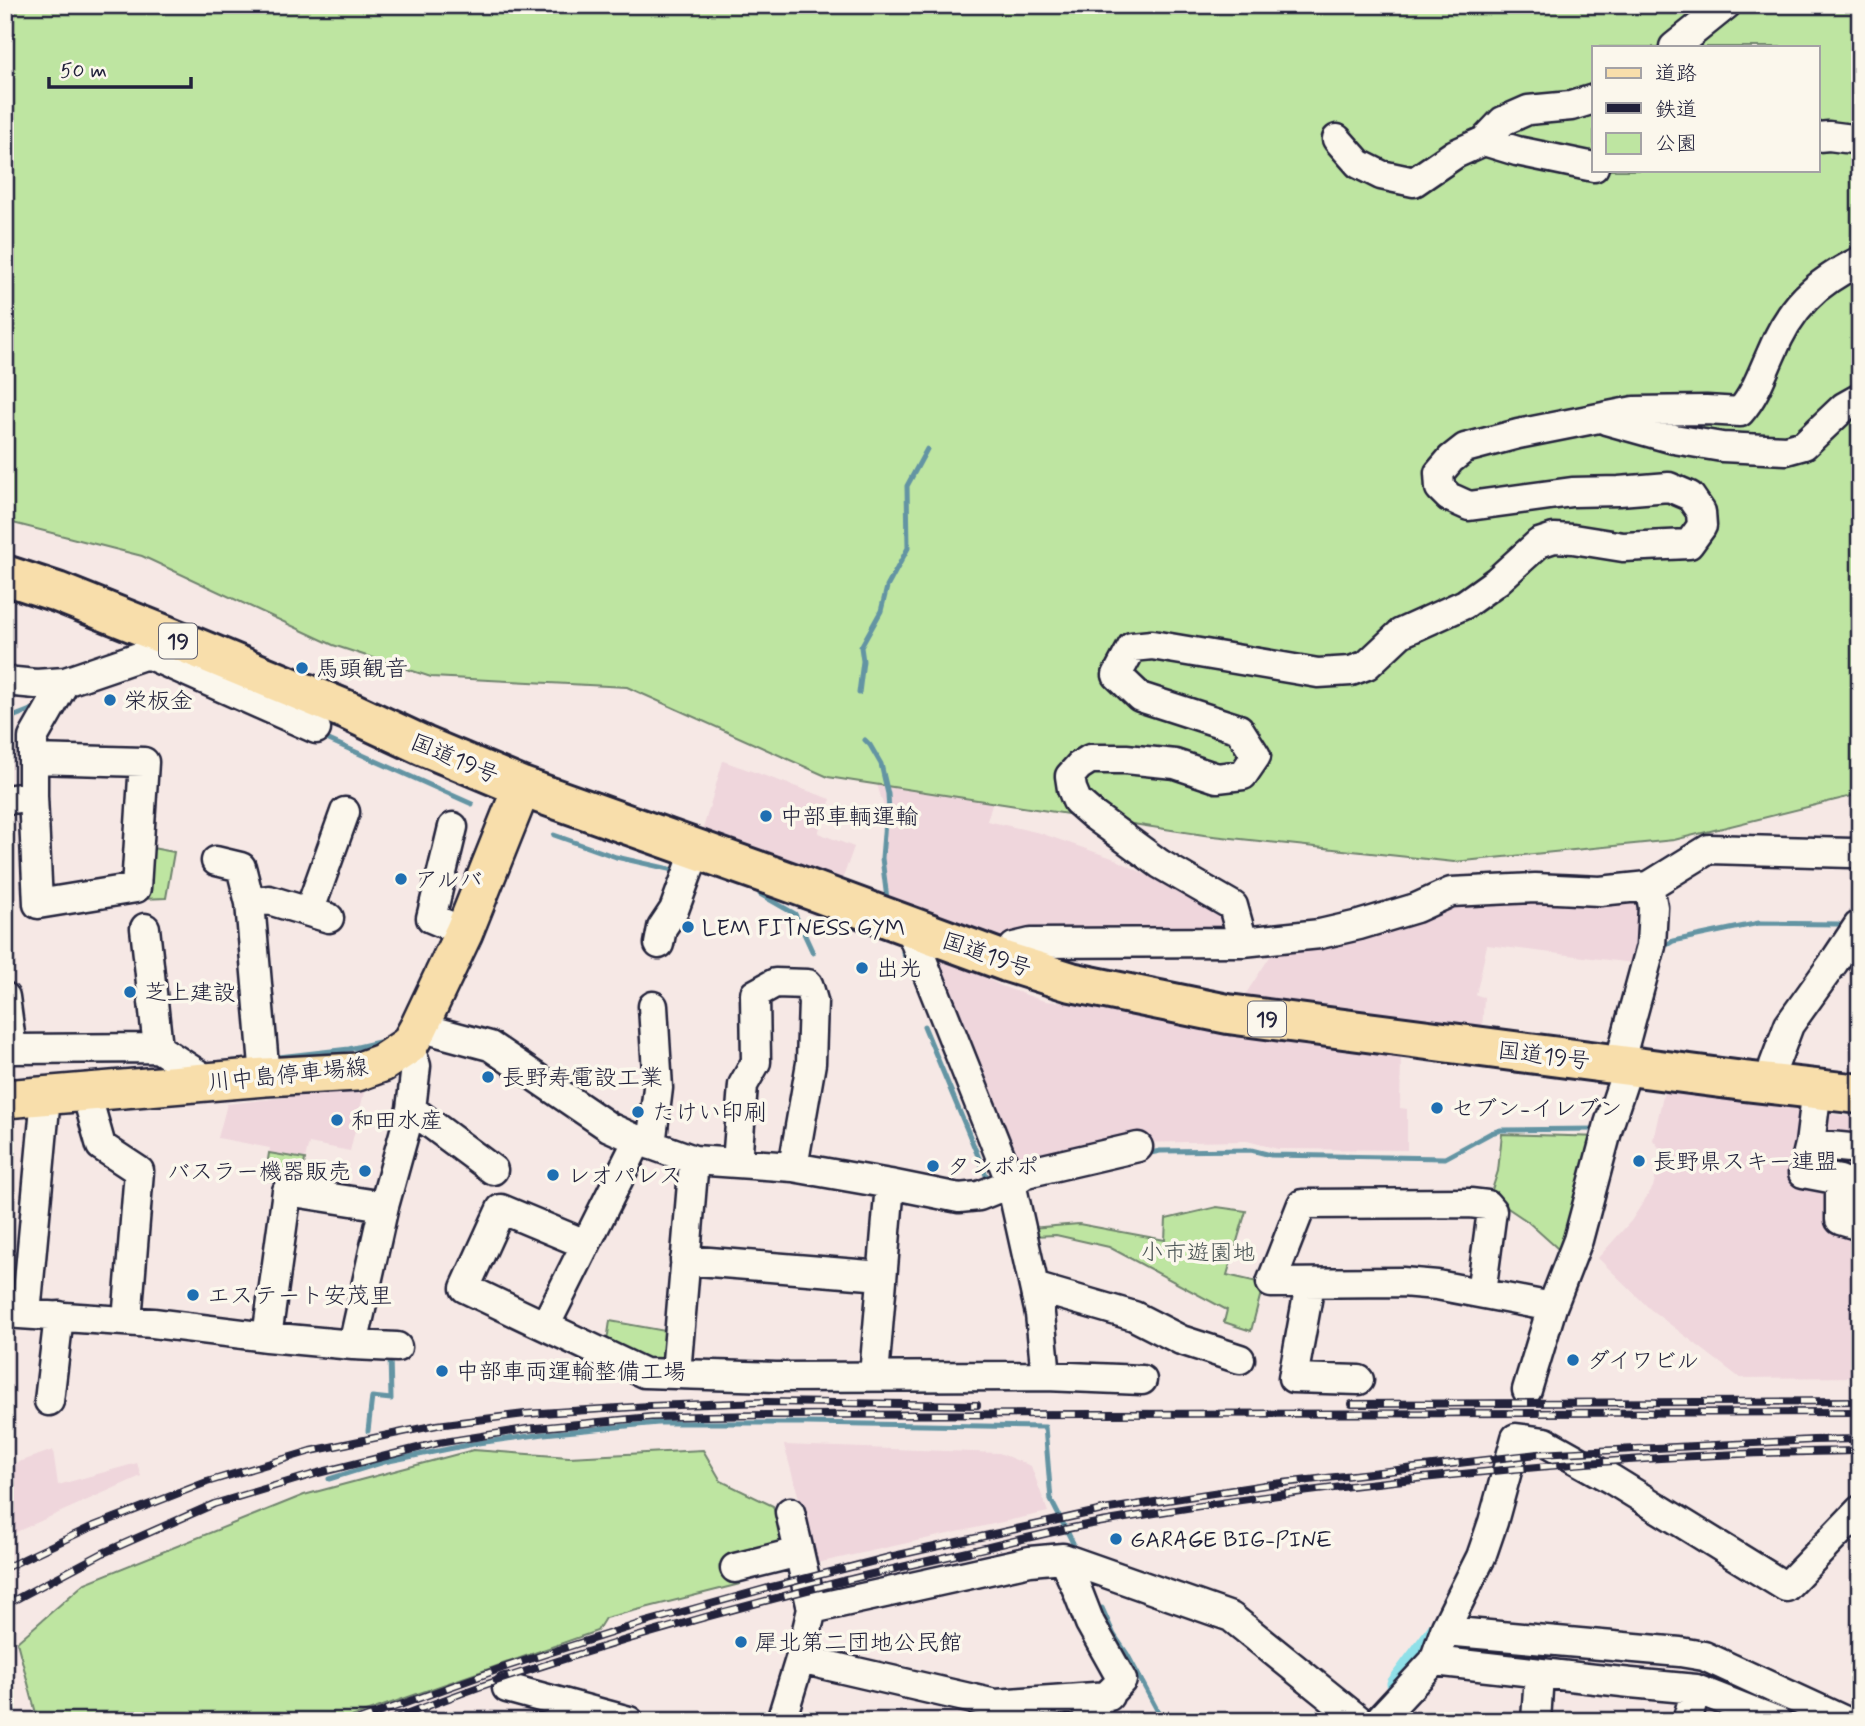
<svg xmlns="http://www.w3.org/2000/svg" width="1865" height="1726" font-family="Mynerve,'Klee One',sans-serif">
	<rect width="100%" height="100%" fill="#f6e8e5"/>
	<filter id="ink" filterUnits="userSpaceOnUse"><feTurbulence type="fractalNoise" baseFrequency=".0143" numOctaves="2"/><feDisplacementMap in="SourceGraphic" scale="14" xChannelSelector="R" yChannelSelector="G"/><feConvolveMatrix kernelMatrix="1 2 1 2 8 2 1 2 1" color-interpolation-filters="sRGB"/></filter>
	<g filter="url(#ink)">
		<!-- built -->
		<path fill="#efd6dc" d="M1006 759 987 821 1040 833 1115 859 1221 912 1227 931 992 939 890 901 883 851 887 817 874 774Z
			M723 761 831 799 818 833 854 847 841 883 702 832Z
			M1602 896 1649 902 1640 964 1487 945 1476 995 1484 997 1482 1030 1243 998 1275 949 1441 901Z
			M935 952 1001 986 1044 1001 1109 1006 1112 1012 1219 1033 1401 1056 1400 1108 1407 1109V1150L1278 1149 1247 1141 1131 1143 1017 1168 929 963Z
			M365 1088 350 1151 309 1143 305 1159 269 1153 270 1148 218 1138 227 1104Z
			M1664 1091 1860 1118V1377L1740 1378 1650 1309 1598 1258 1631 1221 1653 1187 1662 1151 1653 1140Z
			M784 1445 999 1453 1031 1466 1048 1512 817 1563Z
			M53 1450 58 1485 137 1463 141 1476 5 1537V1467Z"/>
		<!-- green -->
		<path fill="#bee5a1" stroke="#70846e" stroke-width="2" fill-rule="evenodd" d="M5 5H1860V794L1674 840 1454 862 1204 835 828 777 627 687 431 677 333 645 142 556 5 521ZM1594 47H1818V170H1594Z
			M147 847 174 852 166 898 142 899Z
			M1502 1134 1602 1137 1566 1256 1527 1221 1490 1196 1498 1171Z
			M269 1153 305 1159 301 1186 265 1180Z
			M1217 1207 1246 1211 1227 1275 1262 1283V1289L1251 1331 1224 1322 1227 1310 1109 1247 1056 1235 1033 1236 1031 1228 1079 1224 1165 1240 1166 1219Z
			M610 1321 671 1332 670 1352 661 1367 606 1348Z
			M473 1450 569 1457 703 1450 721 1481 773 1506 785 1544 733 1560 740 1584 605 1618 597 1631 340 1721H69L37 1717 17 1642 85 1583 304 1495Z"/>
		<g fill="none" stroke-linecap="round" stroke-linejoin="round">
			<!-- stream -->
			<path stroke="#6394a3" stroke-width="5" d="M859 693 863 661 861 647 881 611 887 587 908 548 907 486 927 449
				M5 720 38 707
				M320 736 472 804
				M865 740 870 745 881 764 888 794 889 812 885 821 882 858 887 899
				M554 835 616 857 674 870
				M760 894 795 914 813 953
				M1660 949 1673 941 1759 923 1838 924
				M903 952 917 984
				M924 1026 988 1180
				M279 1057 349 1049 379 1042
				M226 1062 248 1060
				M1146 1154 1160 1151 1251 1150 1271 1155 1445 1158 1491 1133 1501 1130 1598 1129
				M368 1431 372 1397 391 1399 390 1354
				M329 1479 384 1462 478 1443 544 1434 658 1423H807L1045 1427 1051 1500 1073 1543
				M1102 1608 1114 1635 1127 1654 1163 1721"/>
			<!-- canal -->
			<path stroke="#8fe0e8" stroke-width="19" d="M1396 1684 1437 1629"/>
			<defs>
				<path id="minor" d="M1674 47 1726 5
					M1818 137 1829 136 1860 140
					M1337 139 1359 164 1381 175 1414 182 1455 154 1484 141 1503 121 1528 110 1571 106 1594 99
					M1484 141 1517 151 1594 167
					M1606 420 1674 439 1722 447 1786 450 1804 445 1844 407 1860 398
					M147 654 316 729
					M5 681 36 684 65 682 147 654 159 643
					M33 759 144 762 136 888 38 904 33 796V738L65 682
					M5 800 33 796
					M453 827 431 918 464 932
					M216 861 241 867 250 903
					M309 912 345 812
					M909 927 1011 1183 1040 1314 1046 1376
					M145 928 158 1048
					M1243 942 1233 906 1160 864 1093 815 1077 801 1072 789 1070 776 1079 766 1090 759H1126L1175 764 1217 778 1243 775 1256 756 1239 729 1140 697 1117 675 1132 647 1152 645 1318 673 1351 671 1367 665 1401 633 1465 604 1497 581 1539 543 1554 538 1573 539 1623 547 1689 544 1702 526 1701 512 1690 496 1669 487 1619 491 1572 492 1469 506 1449 497 1440 488 1439 473 1451 459 1465 448 1518 434 1634 411 1706 410 1740 412C1755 395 1762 374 1771 354 1790 307 1815 283 1860 261
					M659 944 662 928 674 910 696 850
					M1007 962 1014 947 1031 943 1243 942 1320 934 1359 925 1416 908 1451 892 1535 888 1600 891 1649 886 1709 849 1851 853 1860 852
					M5 997 12 1049
					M419 1027 490 1046 609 1127 638 1140 694 1160 793 1167 890 1184 959 1198 979 1196 1011 1183 1026 1173 1138 1147
					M5 1051 12 1049 158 1048 210 1082
					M265 1077 250 903 269 900 329 918
					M1772 1084 1774 1065 1789 1025 1834 962 1858 926 1860 925
					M86 1093 101 1146 139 1171 127 1321
					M411 1109 493 1170
					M1810 1144 1817 1088
					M651 1145 658 1088 653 1006
					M1860 1149 1810 1144 1803 1173 1840 1180V1220L1860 1226
					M737 1163 743 1085 756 1062 755 994 775 983 808 984 813 1001 811 1063 793 1167
					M585 1244 501 1209 465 1288 644 1373 776 1377 1046 1376 1142 1380
					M685 1260 882 1276
					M1310 1284 1293 1378 1359 1380
					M1034 1287 1134 1316 1181 1340 1240 1359
					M1481 1293 1492 1211 1487 1205 1470 1203 1302 1204 1271 1283 1402 1282 1437 1285 1552 1307
					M5 1313 153 1323 267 1337 353 1345 397 1347
					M26 1314 46 1096
					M545 1326 638 1140
					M267 1337 287 1191 384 1206
					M353 1345 384 1206 411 1109 416 1066 409 1045
					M676 1373 694 1160
					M874 1376 890 1184
					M1527 1390 1552 1307 1578 1240 1609 1124 1624 1079 1622 1053 1651 946 1653 907 1649 886
					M49 1401 59 1316
					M790 1512 812 1609
					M1063 1558 1076 1587 1090 1623 1122 1680C1110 1694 1095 1704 1086 1721
					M735 1568 799 1552
					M1445 1631 1680 1652 1704 1656 1845 1721
					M800 1659 995 1704 1109 1696
					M1434 1661 1631 1683 1696 1689 1777 1721
					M507 1688 629 1721
					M781 1721 800 1659 812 1609 1030 1561 1063 1558 1231 1617 1360 1721
					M1378 1721 1434 1661 1446 1627 1481 1557 1493 1522 1516 1438 1545 1442 1611 1479 1786 1587 1860 1510
					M1536 1721 1539 1674
					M1687 1721 1696 1689"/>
				<path id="major" d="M5 1099 265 1077 357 1072 382 1063 409 1045 419 1027 464 932 522 787"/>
				<path id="highway" d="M5 575 57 592 165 635 349 711 424 746 522 787 795 884 1007 962 1071 982 1228 1014 1744 1081 1860 1094"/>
			</defs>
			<!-- minor casing -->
			<use href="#minor" stroke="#22223b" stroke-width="33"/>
			<!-- major casing -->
			<use href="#major" stroke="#22223b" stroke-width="42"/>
			<!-- highway casing -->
			<use href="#highway" stroke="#22223b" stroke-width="44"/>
			<!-- minor -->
			<use href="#minor" stroke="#fbf7ec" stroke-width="28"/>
			<!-- major -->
			<use href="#major" stroke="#f8deab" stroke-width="37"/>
			<!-- highway -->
			<use href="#highway" stroke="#f8deab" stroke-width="38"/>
			<defs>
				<path id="rail" d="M1352 1404 1860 1401
					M5 1568 89 1528 207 1482 311 1451 437 1425 525 1414 650 1406 766 1402 977 1405
					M5 1605 103 1553 214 1504 318 1473 438 1443 526 1429 651 1417 766 1415 1860 1412
					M356 1721 502 1668 639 1624 768 1588 894 1556 1103 1510 1265 1485 1538 1454 1813 1440 1860 1439
					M388 1721C428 1706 468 1690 508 1677 659 1627 813 1586 968 1552 1014 1541 1061 1529 1108 1521 1232 1499 1357 1484 1483 1472 1608 1460 1734 1452 1860 1451"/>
			</defs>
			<!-- rail casing -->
			<use href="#rail" stroke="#22223b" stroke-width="8"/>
			<!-- rail -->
			<use href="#rail" stroke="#fbf7ec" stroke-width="5" stroke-dasharray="16" stroke-linecap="butt"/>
		</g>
	</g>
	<!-- markers -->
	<g fill="#1f6fb2" stroke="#fbf7ec" stroke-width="2.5">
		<circle cx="302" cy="668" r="7"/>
		<circle cx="110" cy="700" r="7"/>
		<circle cx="766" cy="816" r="7"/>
		<circle cx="401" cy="879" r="7"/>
		<circle cx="688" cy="927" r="7"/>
		<circle cx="862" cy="968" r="7"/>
		<circle cx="130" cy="992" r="7"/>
		<circle cx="488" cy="1077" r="7"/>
		<circle cx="1437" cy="1108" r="7"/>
		<circle cx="638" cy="1112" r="7"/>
		<circle cx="337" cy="1120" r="7"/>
		<circle cx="1639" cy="1161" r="7"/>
		<circle cx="933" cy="1166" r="7"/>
		<circle cx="365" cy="1171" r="7"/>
		<circle cx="553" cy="1175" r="7"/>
		<circle cx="193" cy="1295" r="7"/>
		<circle cx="1573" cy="1360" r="7"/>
		<circle cx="442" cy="1371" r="7"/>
		<circle cx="1116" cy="1539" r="7"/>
		<circle cx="741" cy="1642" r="7"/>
	</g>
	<g text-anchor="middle" stroke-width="7" stroke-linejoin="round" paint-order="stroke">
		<!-- shield labels -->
		<g fill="#fbf7ec" stroke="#636270" stroke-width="2">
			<rect x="159" y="623.5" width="38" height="35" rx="5"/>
			<rect x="1248" y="1001.5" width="38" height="35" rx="5"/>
		</g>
		<g font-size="21" font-weight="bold" fill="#22223b">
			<text x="178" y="648">19</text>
			<text x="1267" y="1026">19</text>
		</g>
		<!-- poi labels -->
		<g font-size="23" fill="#22223b" stroke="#fbf7ec" text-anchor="start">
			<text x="316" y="676">馬頭観音</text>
			<text x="124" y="708">栄板金</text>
			<text x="780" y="824">中部車輌運輸</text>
			<text x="415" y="887">アルバ</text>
			<text x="702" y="935">LEM FITNESS GYM</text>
			<text x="876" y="976">出光</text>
			<text x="144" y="1000">芝上建設</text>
			<text x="502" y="1085">長野寿電設工業</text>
			<text x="1451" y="1116">セブン-イレブン</text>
			<text x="652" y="1120">たけい印刷</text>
			<text x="351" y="1128">和田水産</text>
			<text x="1653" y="1169">長野県スキー連盟</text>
			<text x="947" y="1174">タンポポ</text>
			<text x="351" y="1179" text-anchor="end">バスラー機器販売</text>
			<text x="567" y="1183">レオパレス</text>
			<text x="207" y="1303">エステート安茂里</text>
			<text x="1587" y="1368">ダイワビル</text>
			<text x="456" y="1379">中部車両運輸整備工場</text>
			<text x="1130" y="1547">GARAGE BIG-PINE</text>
			<text x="755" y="1650">犀北第二団地公民館</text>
		</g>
		<!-- street labels -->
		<g font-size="23" fill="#22223b" stroke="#fbf7ec">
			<text transform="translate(455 758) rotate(23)" y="8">国道19号</text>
			<text transform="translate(987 954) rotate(19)" y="8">国道19号</text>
			<text transform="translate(1544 1055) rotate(7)" y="8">国道19号</text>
			<text transform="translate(288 1074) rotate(-6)" y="8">川中島停車場線</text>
		</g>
		<!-- park labels -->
		<g font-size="23" fill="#495354" stroke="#fbf7ec">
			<text x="1198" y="1260">小市遊園地</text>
		</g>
	</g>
	<!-- margin -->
	<rect width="1865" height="1726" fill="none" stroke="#fbf7ec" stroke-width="28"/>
	<rect x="14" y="14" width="1837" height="1698" fill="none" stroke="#22223b" stroke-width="2.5" filter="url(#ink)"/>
	<!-- legend -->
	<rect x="1592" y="46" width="228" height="126" fill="#fbf7ec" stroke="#a4a2a5" stroke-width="2"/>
	<rect x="1606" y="68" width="35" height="10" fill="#f8deab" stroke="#a4a2a5" stroke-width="2"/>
	<text x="1655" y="80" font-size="21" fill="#22223b">道路</text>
	<rect x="1606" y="103" width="35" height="10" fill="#22223b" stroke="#a4a2a5" stroke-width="2"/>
	<text x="1655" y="116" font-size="21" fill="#22223b">鉄道</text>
	<rect x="1606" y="133" width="35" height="21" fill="#bee5a1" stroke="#a4a2a5" stroke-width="2"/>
	<text x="1655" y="150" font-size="21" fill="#22223b">公園</text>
	<!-- scale -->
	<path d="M49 77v10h142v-10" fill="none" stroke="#22223b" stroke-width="3.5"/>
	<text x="60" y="77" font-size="21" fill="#22223b" stroke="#fbf7ec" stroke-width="5" paint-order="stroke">50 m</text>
</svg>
